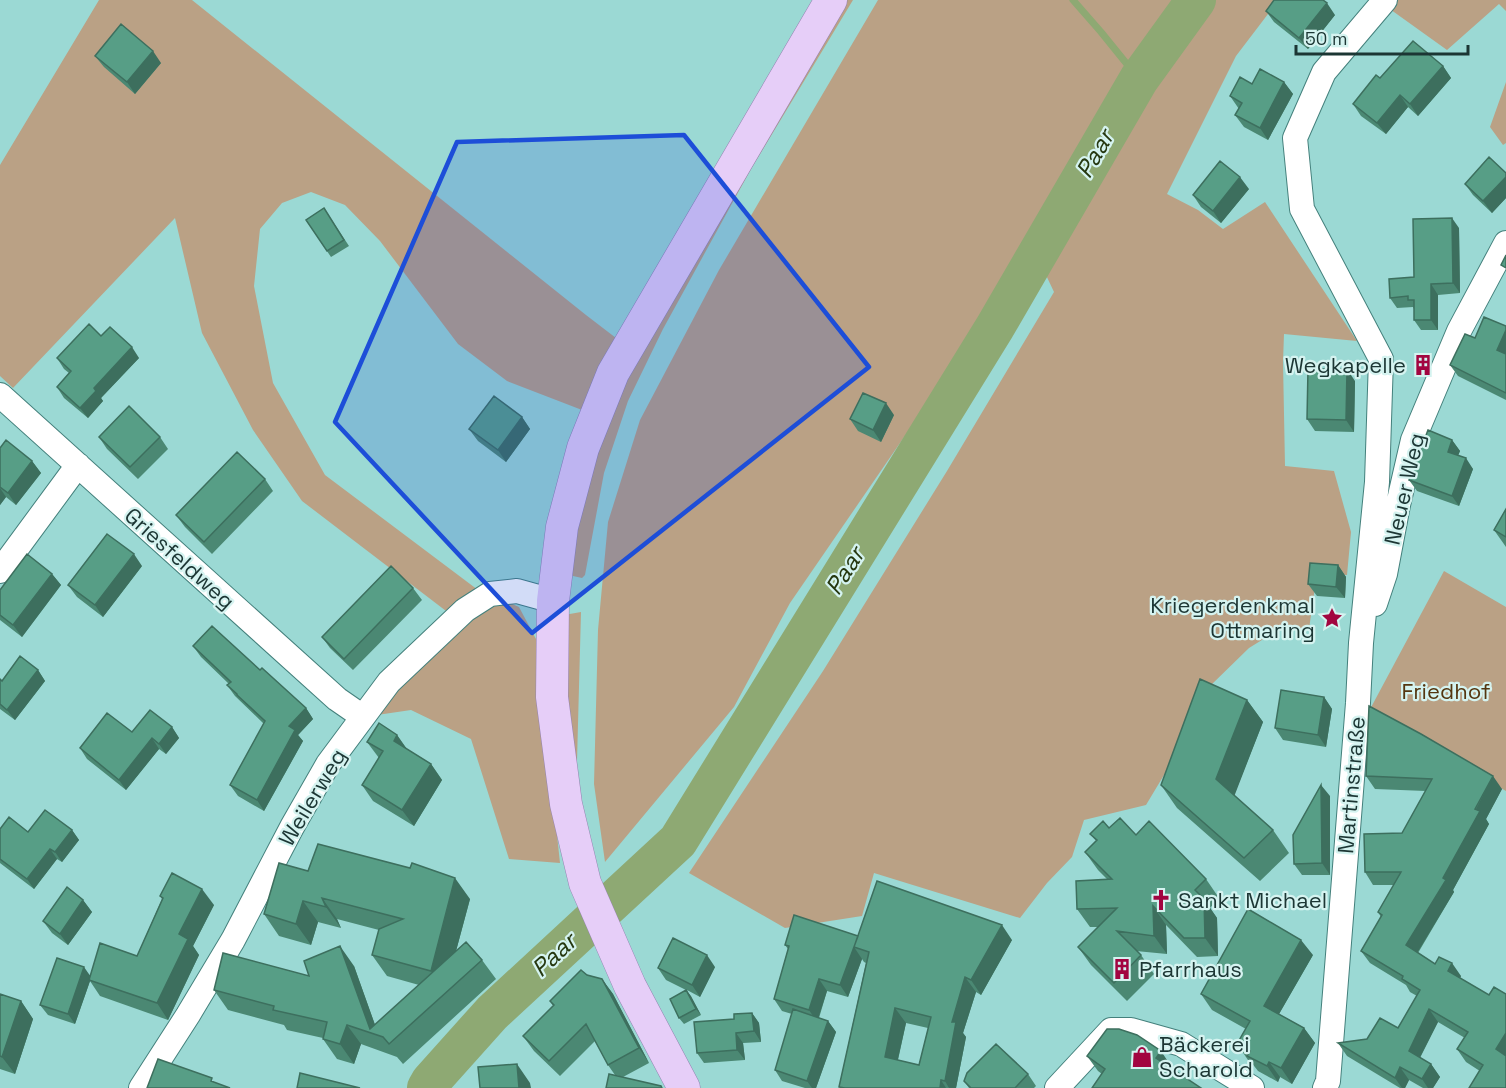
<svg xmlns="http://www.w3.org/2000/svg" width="1506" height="1088" font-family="'Space Grotesk',sans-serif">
	<rect width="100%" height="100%" fill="#9bd9d4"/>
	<!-- green -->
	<path fill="#baa185" d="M99 0H192L586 315 616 338 582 410 507 381 458 344 380 241 345 205 311 192 282 203 260 229 254 286 273 383 325 475 478 590 450 614 302 501 253 430 202 333 175 218 13 388 0 376V165Z
		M835 0H853L751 169 663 329 628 401 604 473 585 575 582 578 573 576 568 569 587 478 615 395Z
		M878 0H1173L1129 77 1086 147 1008 268 983 317 922 411 790 603 734 707 605 862 594 784 598 630 608 522 640 420 719 270Z
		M1196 0H1277L1268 14 1236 56 1167 194 1198 210 1223 229 1265 202 1357 341 1284 334 1283 362 1285 466 1334 471 1351 532 1347 575 1317 573 1309 629 1278 630 1249 648 1208 688 1197 720 1146 805 1084 820 1072 857 1047 883 1020 918 874 873 862 916 785 928 689 873 823 671 947 471 1054 292 1037 256 1128 98Z
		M1394 0H1506V11L1499 4 1447 50 1387 7Z
		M1506 82V143L1503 145 1490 127Z
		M1444 571 1506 607V791L1368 713Z
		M490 594 519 607 536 639 560 863 509 859 471 739 411 710 377 715 389 682Z
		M581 612 576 799 566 740 564 615Z"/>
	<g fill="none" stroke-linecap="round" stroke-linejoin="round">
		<!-- stream -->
		<path stroke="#8ea973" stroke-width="7" d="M1073 0 1101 32 1139 79"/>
		<!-- river -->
		<path stroke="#8ea973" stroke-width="40" d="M427 1088 431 1081 492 1013 678 841 995 327 1139 79 1196 0"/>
		<defs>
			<path id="minor" d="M0 395 337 699 363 717
				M0 571 78 465
				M1375 604 1385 574 1398 505 1413 440 1459 331 1506 243
				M141 1088 188 1015 233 940 292 827 328 764 389 682 465 610 490 594 517 591 553 601
				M1057 1088 1111 1030H1131L1181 1044 1252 1088
				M1325 1088 1328 1081 1358 703 1361 643 1377 482 1381 359 1302 209 1295 138 1324 72 1385 0"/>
			<path id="major" d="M684 1088 630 986 585 883 566 804 552 697 553 601 562 527 583 448 613 373 831 0"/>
		</defs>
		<!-- minor casing -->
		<use href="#minor" stroke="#44807c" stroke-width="26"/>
		<!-- major casing -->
		<use href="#major" stroke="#9483b1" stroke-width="33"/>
		<!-- minor -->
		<use href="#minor" stroke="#fff" stroke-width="24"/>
		<!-- major -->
		<use href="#major" stroke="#e6cef8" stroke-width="32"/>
	</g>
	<!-- wall -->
	<path fill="#4b8873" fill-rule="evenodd" d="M1266 11 1335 15 1308 49 1274 22Z
		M95 56 161 63 135 94 104 67Z
		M1443 66 1451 78 1418 116 1408 107 1386 134 1361 116 1353 104 1380 78Z
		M1284 82 1293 94 1268 140 1244 127 1235 115 1239 109 1230 96 1252 84Z
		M1506 173V198L1492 213 1473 195 1465 184Z
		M1249 189 1221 223 1201 207 1193 195Z
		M324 208 349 246 331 257 306 220Z
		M1459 228 1460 293 1438 295V330H1421L1414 320V309L1413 307 1397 308 1390 298 1414 277Z
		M1506 326V400L1458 376 1450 365 1475 338Z
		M101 336 139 358 101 398 103 401 88 418 64 398 57 387 69 373 64 369 57 358Z
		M1355 381 1354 432 1315 431 1307 419Z
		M894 415 881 442 858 431 850 419Z
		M522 417 530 429 506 462 478 441 469 429Z
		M99 437H160L168 449 138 479 107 449Z
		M1452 440 1460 451 1458 455 1473 469 1459 506 1417 491 1409 480Z
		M0 448 32 461 41 473 16 505 6 497 0 505Z
		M265 479 273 491 212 554 185 527 176 515Z
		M1506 509V547L1494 530Z
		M1338 565 1346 577 1345 598 1317 596 1308 584Z
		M142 566 103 617 77 597 68 585Z
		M52 574 61 585 22 637 0 620V590Z
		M413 588 422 600 353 670 330 648 322 637Z
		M193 646 260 670 306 708 313 719 298 735 303 741 264 811 238 796 230 785 264 724 235 696 227 685 229 684 201 657Z
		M38 670 45 681 15 720 0 709V679L2 681Z
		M1324 697 1332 709 1326 747 1283 740 1275 728Z
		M1247 700 1263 722 1234 795 1273 830 1289 853 1260 881 1177 808 1161 785Z
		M1369 706 1502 789 1486 819 1489 824 1453 890 1454 892 1418 953 1435 964 1461 976 1460 978 1506 1088 1466 1062 1457 1049 1465 1038 1438 1022 1420 1058 1431 1064 1440 1077 1433 1088H1423L1409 1080 1405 1088H1400L1347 1056 1338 1043 1367 1039 1398 1028 1417 996 1410 992 1406 985 1370 963 1361 951 1381 917 1378 912 1394 885H1373L1365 872 1402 833 1426 791 1375 789 1366 776Z
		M172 727 179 738 166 754 159 749 126 790 87 759 80 748 132 732Z
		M397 735 407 749 431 764 442 780 414 826 373 801 362 785 379 758 367 742Z
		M1330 796V875H1302L1294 864Z
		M1109 828 1136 835 1206 879 1219 898 1210 908 1217 918 1218 956 1197 957 1166 925 1167 954 1136 951 1141 955 1154 974 1127 1001 1091 965 1078 947 1098 927H1090L1077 909 1107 879 1098 870 1085 852 1096 841 1090 834Z
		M0 829 28 832 72 830 79 840 62 862 57 859 34 889 0 863Z
		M308 871 470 899 456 951 482 960 496 979 403 1064 397 1057 361 1044 354 1064 337 1059 323 1039V1038L287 1030 284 1025 228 1010 214 990 309 976 354 966 375 1025 419 985 387 976 372 955 379 930 337 919 341 928 318 922 311 945 279 936 264 914Z
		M160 896 214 905 193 946 199 955 168 1020 100 996 90 981 75 1024 48 1015 40 1005 90 975 137 956 162 899Z
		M83 900 92 912 68 945 52 933 43 921Z
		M858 936 1012 940 981 995 976 992 963 1033 966 1037 956 1088H840L839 1087 866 963 864 962 862 959 848 997 827 991 819 1018 828 1021 836 1032 816 1088H805L782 1081 775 1070 792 1014 782 1011 774 999 788 949 785 945ZM906 1023 928 1028 919 1065 898 1060Z
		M1313 955 1279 1014 1304 1028 1315 1043 1292 1084 1280 1077 1278 1082 1258 1071 1251 1062 1248 1060 1237 1044 1246 1029 1212 1010 1201 994Z
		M715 967 700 997 687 990 701 1015 684 1024 679 1018 686 990 666 980 658 968Z
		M587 975 602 979 613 994 649 1063 623 1077 615 1075 608 1065 595 1041 560 1076 534 1051 523 1036 553 1006 550 1001Z
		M0 994 21 1001 33 1019 15 1074 0 1069Z
		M752 1013 759 1023 761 1042 743 1043 745 1060 704 1063 697 1053 734 1019Z
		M1087 1056 1171 1066 1102 1074 1098 1071Z
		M1028 1074 1036 1086 1034 1088H969L964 1081Z"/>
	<!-- shaded-wall -->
	<path fill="#3d6f5e" d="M1327 3 1335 15 1308 49 1299 38Z
		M153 51 161 63 135 94 127 82Z
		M1443 66 1451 78 1418 116 1410 104Z
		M1284 82 1293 94 1268 140 1260 128Z
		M1400 95 1408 107 1386 134 1377 123Z
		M1240 177 1249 189 1221 223 1213 211Z
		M1506 177V198L1492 213 1483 201Z
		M1452 218 1459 228 1460 293 1453 283Z
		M1431 284 1438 295V330L1431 320Z
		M1506 330V359L1497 350Z
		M132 347 139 358 101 398 103 401 88 418 80 408 94 388Z
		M1347 369 1355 381 1354 432 1346 420Z
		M886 403 894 415 881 442 873 430Z
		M522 417 530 429 506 462 498 450Z
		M1452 440 1460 451 1455 463 1448 452Z
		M1466 458 1473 469 1459 506 1452 496Z
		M32 461 41 473 16 505 8 493Z
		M0 488 6 497 0 505Z
		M134 554 142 566 103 617 95 605Z
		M1338 565 1346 577 1345 598 1336 587Z
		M52 574 61 585 22 637 13 625Z
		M38 670 45 681 15 720 7 710Z
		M1324 697 1332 709 1326 747 1318 735Z
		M1247 700 1263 722 1232 802 1216 779Z
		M306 708 313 719 298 735 303 741 264 811 257 800 289 726Z
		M172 727 179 738 166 754 159 744Z
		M397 735 408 751 394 741Z
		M152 738 159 749 126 790 119 780Z
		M431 764 442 780 414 826 402 810Z
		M1493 776 1502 789 1486 819 1489 824 1453 890 1454 892 1414 958 1406 945Z
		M1321 785 1330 796V875L1322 863Z
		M72 830 79 840 62 862 55 852Z
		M50 849 57 859 34 889 27 879Z
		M455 878 470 899 445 992 431 971Z
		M202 889 214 905 193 946 199 955 168 1020 157 1003 179 934Z
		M322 898 337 919 341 928 326 907Z
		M1204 899 1217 918 1218 956 1205 938Z
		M83 900 92 912 68 945 60 934Z
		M303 901 318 922 311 945 296 924Z
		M1153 906 1166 925 1167 954 1154 936Z
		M1002 925 1012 940 981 995 971 980Z
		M858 936 854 947 862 959 848 997 840 985Z
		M1301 940 1313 955 1275 1021 1264 1006Z
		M340 946 354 966 379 1036 370 1029Z
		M707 955 715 967 700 997 692 985Z
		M1452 963 1461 976 1457 984 1448 971Z
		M84 967 91 977 89 980 90 981 75 1024 68 1014Z
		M965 977 976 992 963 1033 966 1037 956 1088H949L945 1081 952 1022Z
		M602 979 613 994 649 1063 639 1048Z
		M819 979 827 991 817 1022 809 1010Z
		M686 990 691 996 701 1015 696 1009Z
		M21 1001 33 1019 15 1074 2 1057Z
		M895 1008 906 1023 895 1072 885 1057Z
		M1429 1009 1438 1022 1417 1063 1409 1051Z
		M752 1013 759 1023 761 1042 754 1031Z
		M828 1021 836 1032 816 1088H812L807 1081Z
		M347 1025 361 1044 354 1064 340 1044Z
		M1304 1028 1315 1043 1292 1084 1281 1068Z
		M736 1033 743 1043 745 1060 737 1050Z
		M1506 1033V1060L1496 1049Z
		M1161 1051 1171 1066 1166 1073 1156 1058Z
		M1269 1062 1280 1077 1278 1082 1267 1066Z
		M517 1064 530 1083 531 1088H519Z
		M1431 1064 1440 1077 1433 1088H1428L1422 1079Z
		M1400 1067 1409 1080 1405 1088H1402L1395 1078Z
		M941 1080 946 1088H940Z"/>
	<!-- building -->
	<path fill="#579e86" stroke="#3d6f5e" stroke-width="1.5" fill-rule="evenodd" d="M1274 0H1323L1327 3 1299 38 1266 11Z
		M121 24 153 51 127 82 95 56Z
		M1413 41 1443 66 1410 104 1400 95 1377 123 1353 104 1376 75 1380 78Z
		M1260 69 1284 82 1260 128 1235 115 1242 103 1230 96 1240 77 1252 84Z
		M1489 157 1506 173V177L1483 201 1465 184Z
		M1220 161 1240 177 1213 211 1193 195Z
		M324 208 344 240 327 251 306 220Z
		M1452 218 1453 283 1431 284V320H1414V300H1408V296L1390 298 1389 279 1414 277 1413 219Z
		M1506 255V268L1501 265Z
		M1484 317 1506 326V330L1497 350 1506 354V393L1450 365 1465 334 1475 338Z
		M89 324 101 336 110 327 132 347 94 388 96 391 80 408 57 387 71 371 57 358Z
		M1308 369H1347L1346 420 1307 419Z
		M863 393 886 403 873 430 850 419Z
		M494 396 522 417 498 450 469 429Z
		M129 406 160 437 130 467 99 437Z
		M1428 430 1452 440 1448 452 1466 458 1452 496 1409 480Z
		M6 440 32 461 8 493 0 487V448Z
		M237 452 265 479 204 542 176 515Z
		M1506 509V537L1494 530Z
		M107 534 134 554 95 605 68 585Z
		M27 554 52 574 13 625 0 615V590Z
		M1310 563 1338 565 1336 587 1308 584Z
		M391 566 413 588 344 659 322 637Z
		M212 626 260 670 262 668 306 708 289 726 295 730 257 800 230 785 265 721 237 695V694L227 685 231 682 193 646Z
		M20 656 38 670 7 710 0 704V679L2 681Z
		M1200 679 1247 700 1216 779 1273 830 1244 858 1161 785Z
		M1281 690 1324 697 1318 735 1275 728Z
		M1369 706 1421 734 1493 776 1475 809 1480 811 1443 878 1446 880 1406 945 1435 964 1439 957 1452 963 1448 971 1489 995 1494 987 1506 994V1033L1496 1049 1506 1056V1088H1469L1483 1065 1457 1049 1468 1032 1429 1009 1409 1051 1431 1064 1422 1079 1400 1067 1395 1078 1338 1043 1367 1039 1380 1018 1398 1028 1420 990 1402 979 1403 976 1361 951 1382 915 1378 912 1401 872H1365L1364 834 1402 833 1432 779 1366 776Z
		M150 710 172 727 159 744 152 738 119 780 80 748 107 713 132 732Z
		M379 723 397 735 394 741 431 764 402 810 362 785 383 751 367 742Z
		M1321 785 1322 863 1294 864 1293 835Z
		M45 810 72 830 55 852 50 849 27 879 0 859V829L9 817 28 832Z
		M1120 818 1136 835 1149 821 1206 879 1195 890 1204 899 1205 938H1184L1153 906 1154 936 1117 931 1141 955 1114 983 1078 947 1117 908 1077 909 1076 881 1112 879 1085 852 1097 840 1090 834 1103 821 1109 828Z
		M318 844 410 868 412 863 455 878 431 971 372 955 379 929 403 919 322 898 326 907 303 901 296 924 264 914 279 863 308 871Z
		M172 873 202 889 179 934 188 939 157 1003 89 980 100 943 137 956 163 898 160 896Z
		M877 881 1002 925 971 980 965 977 952 1022H956L945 1081 941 1080 940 1088H845L839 1087 869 952 854 947ZM895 1008 931 1017 919 1065 885 1057Z
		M67 887 83 900 60 934 43 921Z
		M1248 909 1301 940 1264 1006 1304 1028 1281 1068 1269 1062 1267 1066 1247 1056 1250 1051 1237 1044 1250 1021 1201 994Z
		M794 915 858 936 840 985 819 979 809 1010 774 999 789 946 785 945Z
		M673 938 707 955 692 985 658 968Z
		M466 942 482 960 389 1044 383 1037 347 1025 340 1044 323 1039 327 1022 273 1010 274 1006 214 990 223 953 309 976 304 961 340 946 370 1029Z
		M57 958 84 967 68 1014 40 1005Z
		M581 970 587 975 602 979 639 1048 608 1065 586 1024 549 1061 523 1036 554 1005 550 1001Z
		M686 990 696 1009 679 1018 670 999Z
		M0 994 21 1001 2 1057 0 1056Z
		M793 1009 828 1021 807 1081 775 1070Z
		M752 1013 754 1031 736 1033 737 1050 697 1053 694 1022 734 1019V1014Z
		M1107 1029H1119L1137 1035 1161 1051 1156 1058 1201 1088H1092L1105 1069 1087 1056Z
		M996 1044 1028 1074 1015 1088H971L964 1081 967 1073Z
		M158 1059 212 1078 211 1081 230 1088H147Z
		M517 1064 519 1088H480L478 1067Z
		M300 1073 360 1088H297Z
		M609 1074 661 1086 662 1088H606Z"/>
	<!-- marked area -->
	<path fill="#1d4ed8" fill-opacity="0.2" stroke="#1d4ed8" stroke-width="4.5" stroke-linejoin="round" d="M684 135 869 367 532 633 335 422 457 142Z"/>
	<!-- icons -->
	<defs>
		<symbol id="building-bare" viewBox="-9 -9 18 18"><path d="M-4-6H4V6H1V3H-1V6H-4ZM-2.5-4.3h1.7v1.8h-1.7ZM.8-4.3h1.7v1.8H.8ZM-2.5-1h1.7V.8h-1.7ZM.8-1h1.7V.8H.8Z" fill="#a20540" stroke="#d5f3f0" stroke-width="2.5" paint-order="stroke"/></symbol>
		<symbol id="sight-bare" viewBox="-9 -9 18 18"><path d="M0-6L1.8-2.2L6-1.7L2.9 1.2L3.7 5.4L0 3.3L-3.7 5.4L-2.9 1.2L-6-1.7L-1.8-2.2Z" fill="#a20540" stroke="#d5f3f0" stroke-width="2.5" paint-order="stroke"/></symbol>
		<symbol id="church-bare" viewBox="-9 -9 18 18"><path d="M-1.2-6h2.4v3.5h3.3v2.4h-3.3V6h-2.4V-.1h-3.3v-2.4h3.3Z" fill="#a20540" stroke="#d5f3f0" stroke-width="2.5" paint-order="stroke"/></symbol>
		<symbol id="shop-bare" viewBox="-9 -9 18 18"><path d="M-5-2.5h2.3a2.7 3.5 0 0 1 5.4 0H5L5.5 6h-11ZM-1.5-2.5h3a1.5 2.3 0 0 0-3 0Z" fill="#a20540" stroke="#d5f3f0" stroke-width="2.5" paint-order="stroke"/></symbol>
	</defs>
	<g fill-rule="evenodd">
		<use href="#building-bare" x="1408" y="350" width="30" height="30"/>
		<use href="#sight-bare" x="1317" y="603" width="30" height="30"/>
		<use href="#church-bare" x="1146" y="885" width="30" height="30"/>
		<use href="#building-bare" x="1107" y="954" width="30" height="30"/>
		<use href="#shop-bare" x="1127" y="1042" width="30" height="30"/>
	</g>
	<g text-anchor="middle" stroke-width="4.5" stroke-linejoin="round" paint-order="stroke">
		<!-- poi labels -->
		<g font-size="22" fill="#1c3634" stroke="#d5f3f0" text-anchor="start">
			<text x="1406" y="373" text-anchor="end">Wegkapelle</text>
			<text x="1315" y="613" text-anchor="end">Kriegerdenkmal<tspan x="1315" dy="25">Ottmaring</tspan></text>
			<text x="1178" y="908">Sankt Michael</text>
			<text x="1139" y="977">Pfarrhaus</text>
			<text x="1159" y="1052">Bäckerei<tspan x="1159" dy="25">Scharold</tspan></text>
		</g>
		<!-- street labels -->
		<g font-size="22" fill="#1c3634" stroke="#d5f3f0">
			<text transform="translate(1404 489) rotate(-77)" y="8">Neuer Weg</text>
			<text transform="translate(180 558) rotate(42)" y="8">Griesfeldweg</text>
			<text transform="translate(1351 785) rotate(-85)" y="8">Martinstraße</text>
			<text transform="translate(312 797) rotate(-59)" y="8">Weilerweg</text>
		</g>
		<!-- park labels -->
		<g font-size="22" fill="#543610" stroke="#d5f3f0">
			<text x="1446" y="699">Friedhof</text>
		</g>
		<!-- water labels -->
		<g font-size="24" font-style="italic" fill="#25370f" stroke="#d5f3f0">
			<text transform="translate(1095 154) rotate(-60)" y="8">Paar</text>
			<text transform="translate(845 571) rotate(-58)" y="8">Paar</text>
			<text transform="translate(554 955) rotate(-43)" y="8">Paar</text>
		</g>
	</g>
	<!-- scale -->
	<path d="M1296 45v9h172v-9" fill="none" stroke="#1c3634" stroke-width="3"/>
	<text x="1305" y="45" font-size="18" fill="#1c3634" stroke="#d5f3f0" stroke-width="4.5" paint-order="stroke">50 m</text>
</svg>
